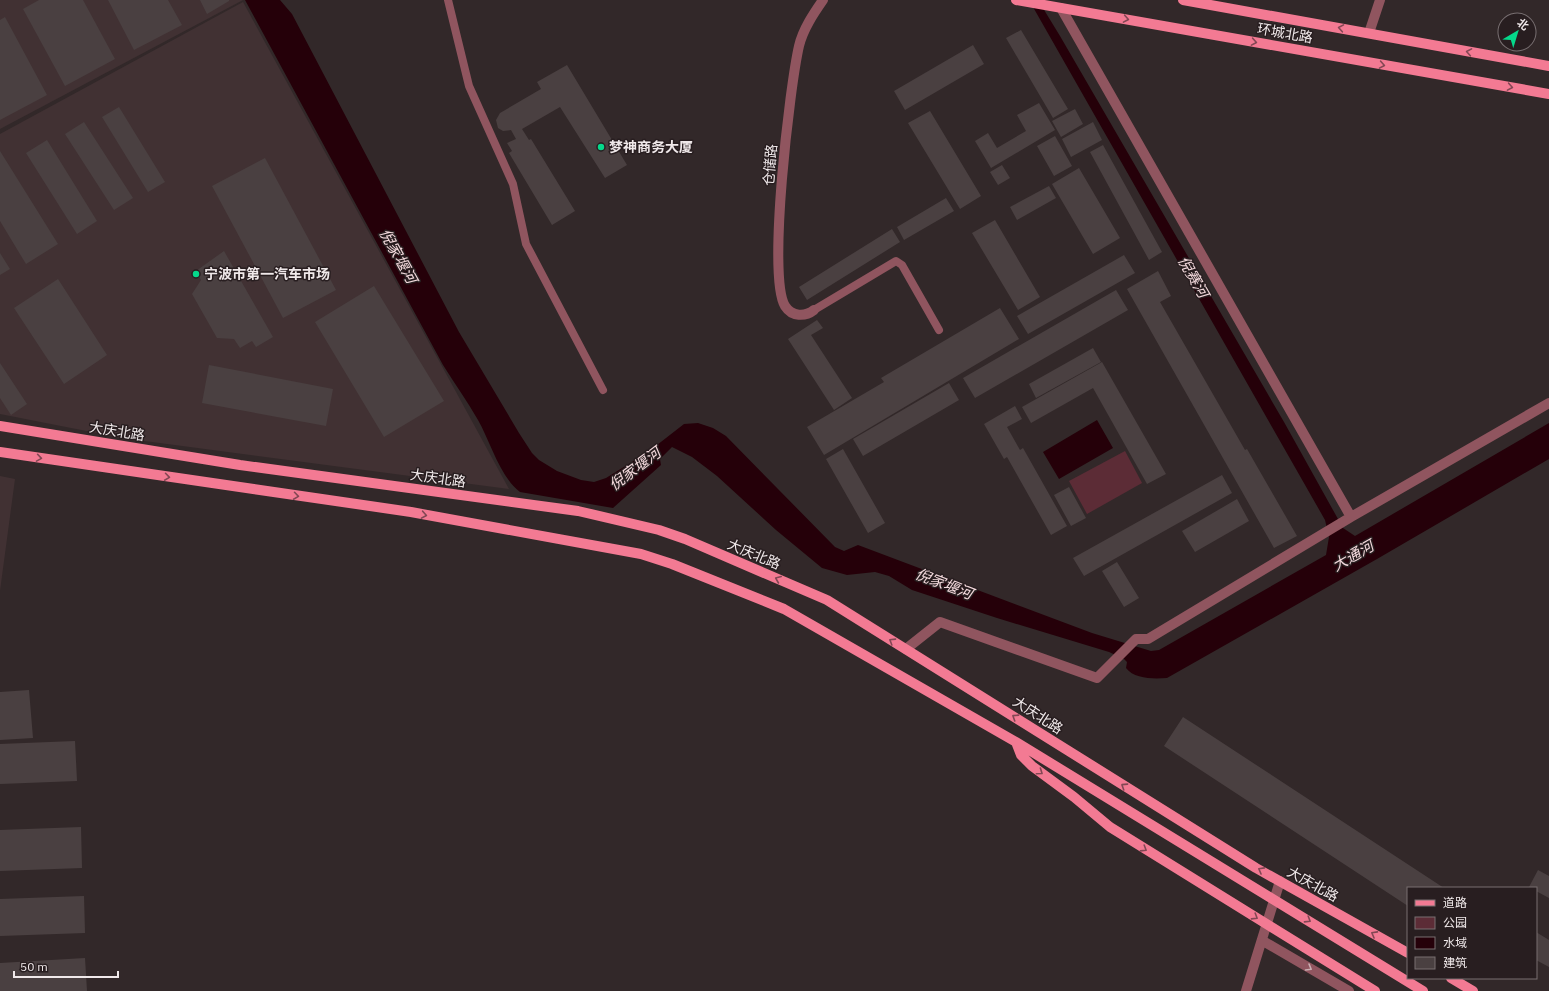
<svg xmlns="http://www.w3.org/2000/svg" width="1549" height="991" font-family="'IBM Plex Sans','Noto Sans SC',sans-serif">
	<rect width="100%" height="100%" fill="#322829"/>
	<!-- built -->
	<path fill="#413133" d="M0 0H243L0 129Z
		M243 2 509 489 122 438 0 414V134Z
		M0 476 15 479 0 591Z"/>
	<!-- green -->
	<path fill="#5c2c36" d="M1125 451 1142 483 1087 514 1069 481Z"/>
	<!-- water -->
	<path fill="#250009" d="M245 0H280L292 14 459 332 519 433 532 453 539 460 557 471 581 480 594 482 606 478 648 452 684 424 698 423 713 428 726 436 835 547 844 551 858 545 1092 633 1151 651 1159 650 1326 555 1329 537 1325 520 1029 0H1038L1060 36 1284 422 1343 528 1355 536 1549 423V459L1377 559 1167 678C1153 679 1134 679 1126 668L1127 662 1124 659 1109 652 997 618 912 590 889 576 875 572 847 575 822 568 776 530 717 476 692 457 672 447 660 459 661 465 613 508 520 492C500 477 490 441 478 420 467 401 455 384 443 365Z
		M1097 420 1113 448 1059 479 1043 452Z"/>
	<!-- building -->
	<path fill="#4a4041" d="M39 0H83L115 59 65 86 23 9Z
		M108 0H168L182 25 134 50Z
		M200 0H229V1L207 14Z
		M5 17 47 95 0 120V20Z
		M1021 30 1068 109 1053 118 1006 38Z
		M973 45 984 64 905 110 894 91Z
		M567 65 627 165 605 178 560 107 522 129 529 140 531 139 575 211 552 225 509 153 512 151 507 143 516 139 511 130 503 131 498 128 496 120 500 113 541 89 537 82Z
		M1039 103 1055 130 991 168 975 141 988 133 997 148 1026 131 1017 115Z
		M119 107 165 182 148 192 102 117Z
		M1075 109 1083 124 1061 137 1052 121Z
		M930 111 981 196 960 209 908 123Z
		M84 122 133 198 114 210 65 134Z
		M1093 122 1102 140 1071 157 1062 139Z
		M1055 136 1072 166 1054 176 1037 146Z
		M47 140 97 221 77 234 26 153Z
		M1103 145 1162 252 1149 260 1090 152Z
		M0 151 58 244 26 264 0 221Z
		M265 158 336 290 283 318 212 186Z
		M1002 165 1010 178 998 185 990 172Z
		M1079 168 1120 238 1093 254 1052 184Z
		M1049 186 1056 198 1017 220 1010 207Z
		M946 198 954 211 904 240 897 227Z
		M995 220 1040 297 1018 310 972 233Z
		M892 229 900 242 807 300 799 287Z
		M224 251 273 337 256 347 252 341 240 348 234 339 217 338 192 294 201 280 196 271Z
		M0 253 10 269 0 275Z
		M1124 255 1135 273 1028 334 1017 316Z
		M1158 271 1171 296 1160 302 1245 450 1247 449 1297 536 1274 548 1127 289Z
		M58 279 107 355 64 384 14 308Z
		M374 286 444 401 384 437 315 322Z
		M1116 290 1128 310 975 398 963 378Z
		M1000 308 1019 339 824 455 807 427 884 382 881 378Z
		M817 320 823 328 811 335 852 398 834 410 788 339Z
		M1093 348 1101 362 1036 398 1029 384Z
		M1102 362 1166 474 1147 484 1093 388 1031 423 1022 407Z
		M0 363 27 404 11 415 0 398Z
		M209 365 333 389 326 426 202 403Z
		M949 383 959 400 863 456 853 439Z
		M1015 406 1022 419 1007 427 1020 450 1023 448 1067 526 1051 535 1007 457 1004 459 984 424Z
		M843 449 885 523 868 533 826 459Z
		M1222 475 1232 493 1084 576 1073 558Z
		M1069 487 1086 518 1071 526 1054 495Z
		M1237 499 1249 521 1195 552 1182 531Z
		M1117 562 1139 598 1124 607 1102 571Z
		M29 690 33 738 0 740V692Z
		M1183 717 1444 888H1408V906L1164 746Z
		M75 741 77 781 0 784V744Z
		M81 827 82 868 0 871V830Z
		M1538 870 1549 876V898L1536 891V888L1529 887Z
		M84 896 85 933 0 936V899Z
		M1536 932 1549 940V967L1536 960Z
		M85 958 87 991H0V963Z"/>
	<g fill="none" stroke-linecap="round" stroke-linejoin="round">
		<!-- lane -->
		<path stroke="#90555f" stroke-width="8" d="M448 0 469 86 513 184 526 244 603 390
			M814 310 896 261 902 265 939 330"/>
		<!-- street -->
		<path stroke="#90555f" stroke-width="10" d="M1061 8 1351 517 1549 403
			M1369 33 1380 0
			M814 310C805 317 792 317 785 306 767 277 790 85 799 46 803 29 814 13 823 0
			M906 649 940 622 1097 678 1136 639H1148L1351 517
			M1263 941 1349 991
			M1246 991 1280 881"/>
		<!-- primary -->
		<path stroke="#f37a93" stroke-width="10" d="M1016 0 1549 94
			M1183 0 1549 66
			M0 426 240 465 578 511 659 530 685 539 827 600 1256 868 1408 953
			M0 452 411 512 641 554 672 564 784 609 1016 742 1423 991
			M1016 742 1021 755 1032 766 1074 797 1110 827 1375 991
			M1451 978 1473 991"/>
	</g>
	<!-- one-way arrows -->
	<defs><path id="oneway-chevron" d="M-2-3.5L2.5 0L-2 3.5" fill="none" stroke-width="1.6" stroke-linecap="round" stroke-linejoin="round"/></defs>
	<g stroke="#834754">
		<use href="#oneway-chevron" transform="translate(1126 19) rotate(10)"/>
		<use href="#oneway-chevron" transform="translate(1341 28) rotate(-170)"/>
		<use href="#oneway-chevron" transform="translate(1254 42) rotate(10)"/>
		<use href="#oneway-chevron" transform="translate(1469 52) rotate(-170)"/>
		<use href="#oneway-chevron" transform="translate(1382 65) rotate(10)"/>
		<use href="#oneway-chevron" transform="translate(1510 87) rotate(10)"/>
		<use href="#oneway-chevron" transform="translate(39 458) rotate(9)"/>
		<use href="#oneway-chevron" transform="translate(167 477) rotate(8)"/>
		<use href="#oneway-chevron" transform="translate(296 496) rotate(8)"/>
		<use href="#oneway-chevron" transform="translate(424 515) rotate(10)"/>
		<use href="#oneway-chevron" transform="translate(778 579) rotate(-157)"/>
		<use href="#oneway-chevron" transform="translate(892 641) rotate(-148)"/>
		<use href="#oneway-chevron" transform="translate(1015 717) rotate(-147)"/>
		<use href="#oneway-chevron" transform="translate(1040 772) rotate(35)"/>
		<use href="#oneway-chevron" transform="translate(1124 786) rotate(-147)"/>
		<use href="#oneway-chevron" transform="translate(1144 849) rotate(32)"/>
		<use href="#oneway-chevron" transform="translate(1261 870) rotate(-151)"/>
		<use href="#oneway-chevron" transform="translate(1255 917) rotate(32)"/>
		<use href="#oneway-chevron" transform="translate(1308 920) rotate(32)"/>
		<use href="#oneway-chevron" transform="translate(1374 934) rotate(-151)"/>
	</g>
	<use stroke="#caaeb2" href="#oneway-chevron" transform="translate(1309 968) rotate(30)"/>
	<!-- markers -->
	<g fill="#05d98b" stroke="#281e20" stroke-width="1.5">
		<circle cx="601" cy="147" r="4"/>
		<circle cx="196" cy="274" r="4"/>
	</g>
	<g text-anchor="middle" stroke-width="3" stroke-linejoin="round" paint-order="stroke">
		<!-- street labels -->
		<g font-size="14" fill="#f0e9ea" stroke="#281e20">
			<text transform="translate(1285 33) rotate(10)" y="5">环城北路</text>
			<text transform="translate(770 165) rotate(-85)" y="5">仓储路</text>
			<text transform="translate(117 431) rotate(9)" y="5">大庆北路</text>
			<text transform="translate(438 478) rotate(8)" y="5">大庆北路</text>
			<text transform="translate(754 554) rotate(23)" y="5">大庆北路</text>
			<text transform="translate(1038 715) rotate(33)" y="5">大庆北路</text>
			<text transform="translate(1313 884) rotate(29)" y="5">大庆北路</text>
		</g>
		<!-- poi labels -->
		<g font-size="14" font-weight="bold" fill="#f0e9ea" stroke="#281e20" text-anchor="start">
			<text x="609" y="152">梦神商务大厦</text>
			<text x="204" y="279">宁波市第一汽车市场</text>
		</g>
		<!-- water labels -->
		<g font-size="15" font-style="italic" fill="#f4dadd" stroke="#281e20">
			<text transform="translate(398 256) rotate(61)" y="5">倪家堰河</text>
			<text transform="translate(1193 277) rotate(60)" y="5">倪赛河</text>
			<text transform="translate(635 469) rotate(-37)" y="5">倪家堰河</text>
			<text transform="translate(1353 556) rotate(-30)" y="5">大通河</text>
			<text transform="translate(944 584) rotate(21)" y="5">倪家堰河</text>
		</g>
	</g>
	<!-- legend -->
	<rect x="1407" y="887" width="130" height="92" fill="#281e20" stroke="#786f71"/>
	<rect x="1415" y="900" width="20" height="6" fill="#f37a93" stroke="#786f71"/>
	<text x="1443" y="907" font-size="12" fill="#f0e9ea">道路</text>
	<rect x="1415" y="917" width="20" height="12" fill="#5c2c36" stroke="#786f71"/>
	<text x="1443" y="927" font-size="12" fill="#f0e9ea">公园</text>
	<rect x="1415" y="937" width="20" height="12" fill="#250009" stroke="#786f71"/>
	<text x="1443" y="947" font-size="12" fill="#f0e9ea">水域</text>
	<rect x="1415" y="957" width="20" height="12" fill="#4a4041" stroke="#786f71"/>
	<text x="1443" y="967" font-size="12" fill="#f0e9ea">建筑</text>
	<!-- north arrow -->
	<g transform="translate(1517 32) rotate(38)"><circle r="19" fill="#281e20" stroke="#786f71"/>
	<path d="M0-3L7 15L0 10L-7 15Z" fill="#05d98b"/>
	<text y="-6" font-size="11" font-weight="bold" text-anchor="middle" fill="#f0e9ea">北</text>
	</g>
	<!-- scale -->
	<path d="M14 971v6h104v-6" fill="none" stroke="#f0e9ea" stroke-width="2"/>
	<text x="20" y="971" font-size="12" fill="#f0e9ea" stroke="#281e20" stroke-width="3" paint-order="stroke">50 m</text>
</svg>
